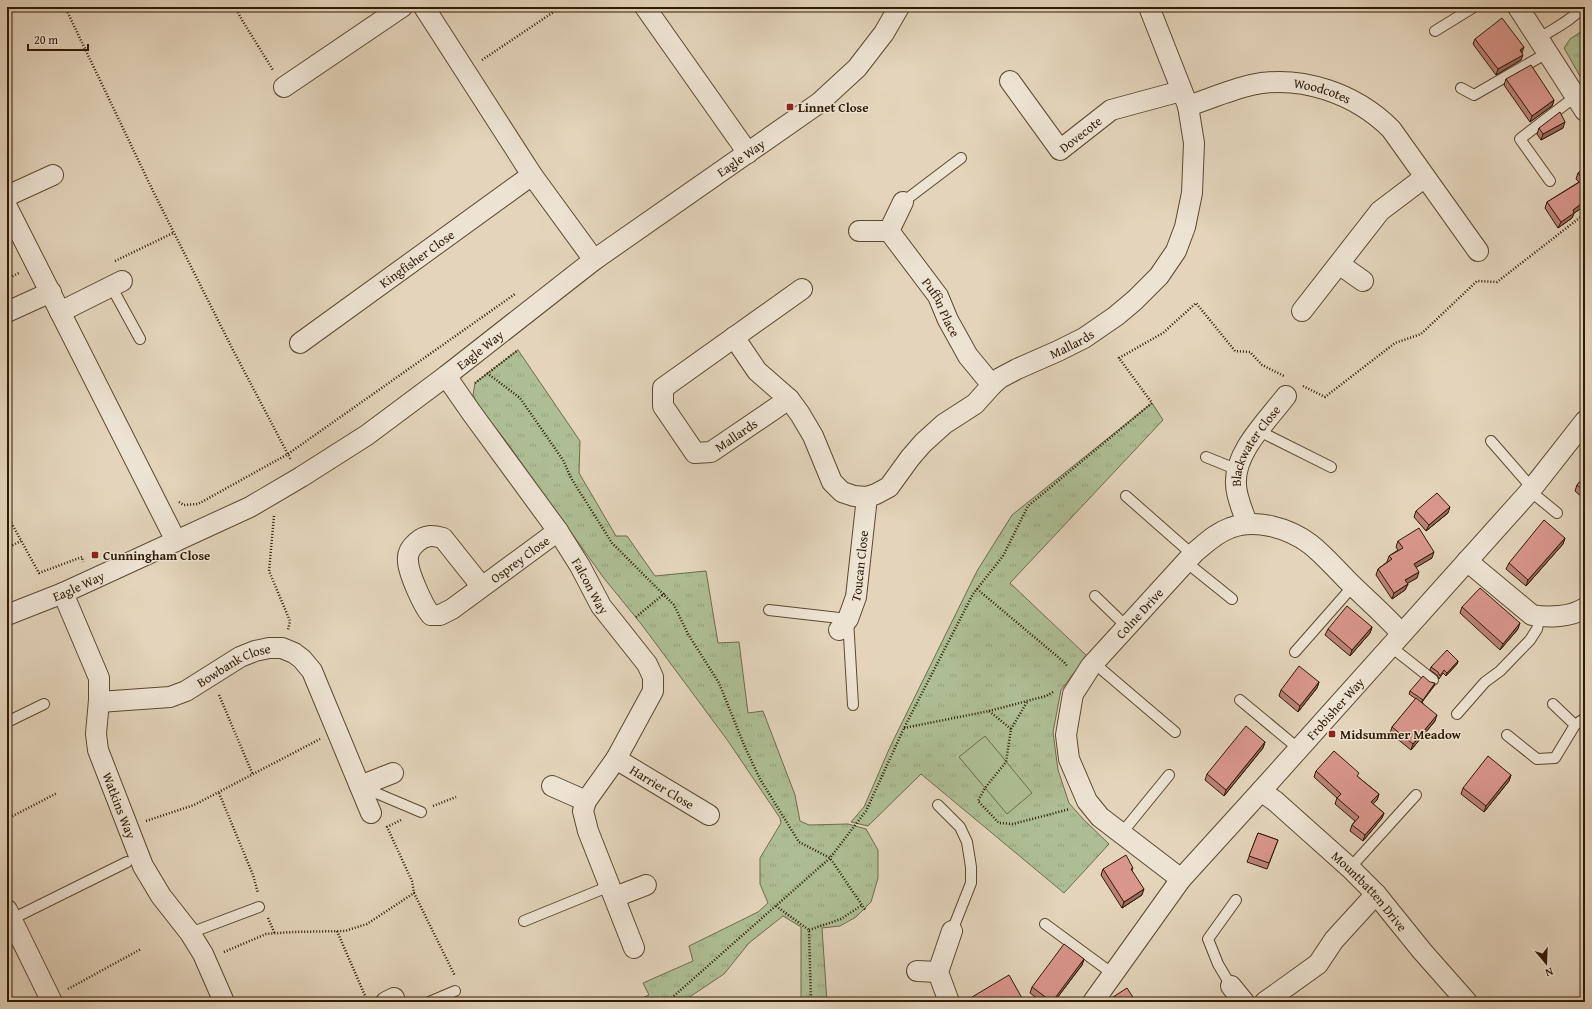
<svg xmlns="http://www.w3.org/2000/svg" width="1592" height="1009" font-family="'Gentium Book Plus',serif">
	<defs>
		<pattern id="grass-tufts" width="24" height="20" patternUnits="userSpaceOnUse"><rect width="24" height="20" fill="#aebe94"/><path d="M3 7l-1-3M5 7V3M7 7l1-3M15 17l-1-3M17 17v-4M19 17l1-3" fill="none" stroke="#96a37e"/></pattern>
	</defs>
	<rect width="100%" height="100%" fill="#e3d4bb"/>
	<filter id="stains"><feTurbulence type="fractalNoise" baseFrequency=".005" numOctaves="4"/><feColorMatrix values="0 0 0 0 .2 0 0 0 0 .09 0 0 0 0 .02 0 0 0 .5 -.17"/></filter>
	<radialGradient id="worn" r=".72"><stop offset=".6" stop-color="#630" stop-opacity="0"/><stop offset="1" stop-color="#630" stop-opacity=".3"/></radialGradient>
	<!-- grass -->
	<path fill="url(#grass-tufts)" stroke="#6e6c4c" d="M1585 29V85L1564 48 1570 39Z
		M518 350 580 441 579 473 616 536H627L655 576 706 571 718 643 739 642 748 713 763 711 795 795 800 821 809 825 848 824 866 829 878 850V878L871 902 856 917 840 926 822 928 827 1002H801V927L783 916 749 943 724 974 682 1002H633L649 995 643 983 693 961 689 946 758 912 768 903 760 884V858L781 823 780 818 728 741 642 625 603 577 505 440 478 406 473 395 475 383Z
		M1152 403 1163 420 1010 583 1087 656 1061 690 1053 732 1058 770 1069 803 1083 819 1109 844 1064 893 921 774 868 826 851 822 864 807 890 747 977 571 1012 515Z"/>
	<!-- garden -->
	<path fill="#aebe94" stroke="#6e6c4c" d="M985 736 1032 793 1007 814 959 757Z"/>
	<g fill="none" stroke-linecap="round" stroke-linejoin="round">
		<defs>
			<path id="service" d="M1435 31 1474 7
				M1538 39C1553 29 1571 21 1583 7
				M1461 88 1474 95 1547 53
				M1550 181 1520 139 1576 96
				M903 202 961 158
				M111 286 140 339
				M1259 431 1331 467
				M1491 441 1532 488
				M1206 457 1238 470
				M1530 491 1557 513
				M1126 496 1193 555
				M1186 562 1232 599
				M1095 596 1127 627
				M769 610 848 619 853 705
				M1390 646 1433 680
				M1295 652 1353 586
				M1094 663 1175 732
				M1240 700 1299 749
				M1553 704 1575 725
				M1457 714 1485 682 1500 671 1530 640 1537 629 1540 616
				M7 722 44 704
				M1507 735 1537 759 1555 758 1575 725 1585 718
				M362 787 421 812
				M938 805 960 827 967 842 971 867V883L952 931
				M1121 834 1169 775
				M1350 868 1416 795
				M12 919 127 862
				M524 921 610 886
				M1045 924 1113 974
				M190 933 259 907
				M1231 986 1218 964 1208 939 1236 900
				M429 1002 455 991"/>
			<g id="minor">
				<path d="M424 7 532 175 594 260"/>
				<path d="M645 7 748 153"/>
				<path d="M1518 7 1585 111"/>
				<path id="s1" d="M1010 81 1060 150 1111 110 1181 91"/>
				<path d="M284 87 402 7"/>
				<path id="s2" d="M1188 106C1209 99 1230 90 1251 85 1301 74 1356 94 1391 129L1478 251"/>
				<path d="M7 196 53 175"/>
				<path id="s3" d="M903 202 889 231 938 296 948 320 968 356 992 385"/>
				<path d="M7 207 176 541"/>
				<path d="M859 231H889"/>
				<path d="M1339 264 1363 281"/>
				<path d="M1302 311 1380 211 1425 177"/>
				<path d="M7 312 51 292"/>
				<path d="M60 312 122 281"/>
				<path id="s4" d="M734 337 757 371 789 399 800 414 813 436 832 482 842 492 854 496 867 497 876 494 889 487 910 458 923 443 944 424 975 404 992 385 1000 378 1017 369 1058 351 1084 338 1116 316 1135 300 1159 276 1176 251 1185 227 1192 193 1194 143 1188 106 1149 7"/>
				<path id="s5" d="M300 343 532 175"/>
				<path id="s6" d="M446 376 471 412 558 531 580 566 601 606 647 664 653 677V691L616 759 586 801 583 811 588 831 634 948"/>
				<path d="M789 399 711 452 695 453 663 406V388L802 289"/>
				<path id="s7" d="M1247 523C1243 511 1236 497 1236 484 1234 452 1268 420 1286 396"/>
				<path d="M1467 561 1532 615C1548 618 1571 617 1585 608"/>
				<path id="s8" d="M482 587 443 538C432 535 425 535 417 542 411 547 407 553 408 561 408 572 423 606 431 615H440L452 609 558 531"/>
				<path id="s9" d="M63 593 99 678V700L96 734 98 750 143 866 161 896 190 933 203 954 224 1002"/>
				<path id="s10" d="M7 615 63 593 250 507 301 477 367 435 446 376 594 260 819 103 857 68 884 33 899 7"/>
				<path id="s11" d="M839 630 848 619 856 597 867 497"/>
				<path id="s12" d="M99 702 170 697 186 691 240 657 255 651 269 648H282L294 653 302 659 312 671 371 813"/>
				<path id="s13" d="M616 759 709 815"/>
				<path d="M360 786 393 773"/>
				<path d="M552 786 586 801"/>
				<path id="s14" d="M1261 791 1275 801 1350 868 1376 894 1422 951 1467 1002"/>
				<path id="s15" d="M1181 879 1100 817 1087 801 1069 759 1066 735 1073 694 1091 666 1195 552C1206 543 1216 533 1230 528 1255 518 1289 528 1310 544 1323 554 1335 568 1347 580 1365 598 1384 614 1401 633"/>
				<path d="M615 897 646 885"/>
				<path d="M7 910 52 1002"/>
				<path d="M917 971 938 972"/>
				<path d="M1231 986 1244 1002"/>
				<path d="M386 1002 394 998"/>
				<path d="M949 1002 938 972 952 931"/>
				<path id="s16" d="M1093 1002 1181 879 1261 791 1530 491 1585 421"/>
				<path d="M1265 1002 1318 964 1334 940 1376 894"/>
			</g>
		</defs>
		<!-- service casing -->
		<use href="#service" stroke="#5c4831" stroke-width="12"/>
		<!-- minor casing -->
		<use href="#minor" stroke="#5c4831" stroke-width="22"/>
		<!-- path -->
		<path stroke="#2f1a03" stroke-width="2.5" stroke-dasharray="1 2" stroke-linecap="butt" d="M65 7 153 191 233 350 291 460
			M235 7 242 20 273 70
			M7 10 12 7
			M482 60 561 7
			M115 261 173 233
			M7 279 19 273
			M487 373 520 398 563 460 571 478 612 543 674 605 688 634 719 683 744 745 760 779 799 842 830 858 866 911
			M475 383 518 350
			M1303 386 1325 397 1395 343 1421 334 1477 281 1497 282 1582 216 1585 215
			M179 502 184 505 198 504 288 454 515 294
			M7 515 39 573 82 557 83 562
			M274 516 269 571 290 621 288 630
			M7 548 21 541
			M977 589 1064 662 1067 666
			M636 617 665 593
			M219 695 253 775
			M989 711 1046 696 1053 692
			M904 728 989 711 1011 729 1006 762 985 788 978 801 999 823 1013 824 1070 809
			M1011 729 1027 702
			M219 793 253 875 258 893
			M433 806 456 797
			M7 819 57 793
			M401 820 387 827 412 881 414 893
			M146 821 194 805 320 739
			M776 906 809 930 811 1002
			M268 918 275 934
			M809 930 841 919 862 905
			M337 931 366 998
			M224 952 266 934 292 932 345 931 367 924 414 893 455 976
			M68 989 141 949
			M667 1002 830 858 866 811 904 728 973 594 1003 556 1028 506 1152 403 1119 358 1163 333 1196 303 1235 351 1250 352 1262 365 1284 376"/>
		<!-- service -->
		<use href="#service" stroke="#ede3d3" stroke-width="10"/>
		<!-- minor -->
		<use href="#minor" stroke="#ede3d3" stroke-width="20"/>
	</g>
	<!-- wall -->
	<path fill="#bb8178" stroke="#2f1a03" d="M1475 39 1522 53 1521 60 1496 75 1473 44Z
		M1506 79 1554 100 1552 106 1530 122 1504 85Z
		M1539 128H1563L1541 140 1537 134Z
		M1585 168V206L1574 213 1572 218 1558 228 1545 208 1547 202 1579 182 1576 179 1578 173Z
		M1585 476V500L1575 491 1577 485Z
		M1416 511 1448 513 1426 531 1414 517Z
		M1565 538 1563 544 1526 586 1506 569 1509 563Z
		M1398 541 1432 558 1416 567 1417 578 1407 583 1408 584 1405 590 1392 599 1376 575 1378 569 1387 562 1389 556 1398 550 1396 547Z
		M1462 607 1518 629 1500 650 1460 613Z
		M1372 627 1370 633 1350 656 1325 635 1328 629Z
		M1458 661 1457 664 1446 676 1443 673 1439 679 1437 675 1430 670 1431 667Z
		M1319 682 1317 688 1298 712 1279 696 1281 690Z
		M1434 686 1422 702 1435 721 1411 750 1390 733 1392 727 1416 699 1409 694 1410 691Z
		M1265 742 1263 748 1224 796 1205 780 1207 774Z
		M1316 771 1358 777 1379 794 1377 800 1373 804 1384 813 1382 818 1363 841 1350 831 1352 825 1355 821 1335 804 1337 798 1314 777Z
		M1511 775 1509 781 1484 812 1461 794 1463 788Z
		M1258 833 1278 840 1267 869 1247 862Z
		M1133 868 1132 870 1142 895 1122 908 1101 875 1103 869Z
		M1084 959 1082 965 1054 1002H1042L1030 993 1032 987Z
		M972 997 1022 998 1020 1002H970Z"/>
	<!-- shaded-wall -->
	<path fill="#986962" stroke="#2f1a03" d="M1524 47 1522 53 1520 50Z
		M1523 55 1521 60 1496 75 1498 69Z
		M1554 100 1552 106 1530 122 1532 116Z
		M1565 122 1563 128 1541 140 1543 134Z
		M1585 201V206L1574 213 1572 218 1558 228 1561 222 1573 210Z
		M1450 507 1448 513 1426 531 1429 525Z
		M1565 538 1563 544 1526 586 1528 580Z
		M1434 552 1432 558 1412 570 1414 564Z
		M1419 572 1417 578 1403 586 1405 580Z
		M1408 584 1405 590 1392 599 1394 593Z
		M1520 623 1518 629 1500 650 1503 644Z
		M1372 627 1370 633 1350 656 1352 650Z
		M1458 661 1457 664 1446 676 1447 673Z
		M1319 682 1317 688 1298 712 1300 706Z
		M1435 683 1434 686 1421 703 1423 700Z
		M1437 715 1435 721 1411 750 1413 744Z
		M1265 742 1263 748 1224 796 1226 790Z
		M1511 775 1509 781 1484 812 1486 806Z
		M1379 794 1377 800 1369 808 1371 802Z
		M1384 813 1382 818 1363 841 1365 835Z
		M1144 889 1142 895 1122 908 1124 902Z
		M1084 959 1082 965 1054 1002H1051Z
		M1022 998 1020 1002H1015Z"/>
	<!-- building -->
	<path fill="#d9968c" stroke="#2f1a03" d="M1502 18 1524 47 1520 50 1523 55 1498 69 1475 39Z
		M1531 65 1554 100 1532 116 1506 79Z
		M1560 112 1565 122 1543 134 1539 128Z
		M1585 168V201L1573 210 1574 213 1561 222 1547 202 1583 180 1578 173Z
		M1585 476V492L1577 485Z
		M1437 493 1450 507 1429 525 1416 511Z
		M1544 520 1565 538 1528 580 1509 563Z
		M1419 528 1434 552 1414 564 1419 572 1405 580 1408 584 1394 593 1378 569 1392 559 1389 556 1403 548 1398 541Z
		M1480 588 1520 623 1503 644 1462 607Z
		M1347 606 1372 627 1352 650 1328 629Z
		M1447 650 1458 661 1447 673 1444 670 1440 676 1438 672 1431 667Z
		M1299 666 1319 682 1300 706 1281 690Z
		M1423 676 1430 682 1435 683 1423 700 1410 691Z
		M1416 698 1437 715 1413 744 1392 727Z
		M1246 726 1265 742 1226 790 1207 774Z
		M1334 751 1359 773 1357 776 1379 794 1371 802 1384 813 1365 835 1352 825 1359 817 1337 798 1341 794 1316 771Z
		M1488 756 1511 775 1486 806 1463 788Z
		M1258 833 1278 840 1269 863 1249 856Z
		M1126 855 1133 868 1131 869 1144 889 1124 902 1103 869Z
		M1064 944 1084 959 1052 1002 1032 987Z
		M1009 975 1022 998 1015 1002H974L972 997Z
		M1127 988 1136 1002H1112L1110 999Z"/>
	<!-- markers -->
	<g fill="#8f2418" stroke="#ede3d3" stroke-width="1.5">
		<rect x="786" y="103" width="8" height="8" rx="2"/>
		<rect x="91" y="551" width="8" height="8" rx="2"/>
		<rect x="1328" y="730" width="8" height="8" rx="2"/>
	</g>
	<g text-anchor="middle" stroke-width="3" stroke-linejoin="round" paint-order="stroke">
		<!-- street labels -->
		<g font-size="13" fill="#2f1a03" stroke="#ede3d3">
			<text dy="5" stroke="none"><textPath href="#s2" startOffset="139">Woodcotes</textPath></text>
			<text dy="5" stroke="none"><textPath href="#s1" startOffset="111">Dovecote</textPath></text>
			<text dy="5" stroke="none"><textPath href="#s10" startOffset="869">Eagle Way</textPath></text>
			<text dy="5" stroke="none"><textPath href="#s5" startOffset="144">Kingfisher Close</textPath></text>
			<text dy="5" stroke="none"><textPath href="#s3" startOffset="125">Puffin Place</textPath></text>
			<text dy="5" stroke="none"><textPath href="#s4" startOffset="478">Mallards</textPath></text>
			<text dy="5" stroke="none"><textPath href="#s10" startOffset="545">Eagle Way</textPath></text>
			<text transform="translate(736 435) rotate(-34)" y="5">Mallards</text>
			<text dy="5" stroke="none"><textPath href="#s7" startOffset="84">Blackwater Close</textPath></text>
			<text dy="5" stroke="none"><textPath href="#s8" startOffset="278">Osprey Close</textPath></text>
			<text dy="5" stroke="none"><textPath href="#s11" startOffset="69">Toucan Close</textPath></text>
			<text dy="5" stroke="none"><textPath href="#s6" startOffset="255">Falcon Way</textPath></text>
			<text dy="5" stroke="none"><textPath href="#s10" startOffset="77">Eagle Way</textPath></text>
			<text dy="5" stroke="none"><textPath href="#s15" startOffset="339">Colne Drive</textPath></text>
			<text dy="5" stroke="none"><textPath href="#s12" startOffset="143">Bowbank Close</textPath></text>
			<text dy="5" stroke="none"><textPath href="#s16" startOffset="381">Frobisher Way</textPath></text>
			<text dy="5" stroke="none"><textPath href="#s13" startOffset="54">Harrier Close</textPath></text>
			<text dy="5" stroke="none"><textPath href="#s9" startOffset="224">Watkins Way</textPath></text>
			<text dy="5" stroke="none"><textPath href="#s14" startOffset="148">Mountbatten Drive</textPath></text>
		</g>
		<!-- poi labels -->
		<g font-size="13" font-weight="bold" fill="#2f1a03" stroke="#ede3d3" text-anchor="start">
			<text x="798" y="112">Linnet Close</text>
			<text x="103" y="560">Cunningham Close</text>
			<text x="1340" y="739">Midsummer Meadow</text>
		</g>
	</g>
	<!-- margin -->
	<rect width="1592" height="1009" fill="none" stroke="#e3d4bb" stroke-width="24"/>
	<rect x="8" y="8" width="1576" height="993" fill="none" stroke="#2f1a03" stroke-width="2"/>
	<rect x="12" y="12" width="1568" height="985" fill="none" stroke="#2f1a03"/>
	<!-- north arrow -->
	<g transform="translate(1546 963) rotate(161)" stroke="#ede3d3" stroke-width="3" paint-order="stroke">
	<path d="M0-3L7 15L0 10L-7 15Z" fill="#2f1a03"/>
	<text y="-6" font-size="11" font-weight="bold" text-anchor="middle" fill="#2f1a03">N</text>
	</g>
	<!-- scale -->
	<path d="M28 44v6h60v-6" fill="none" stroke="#2f1a03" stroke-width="2"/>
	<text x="34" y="44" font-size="12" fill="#2f1a03" stroke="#ede3d3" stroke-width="3" paint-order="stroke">20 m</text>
	<rect width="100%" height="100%" filter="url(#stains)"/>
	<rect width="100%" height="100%" fill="url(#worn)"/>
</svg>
